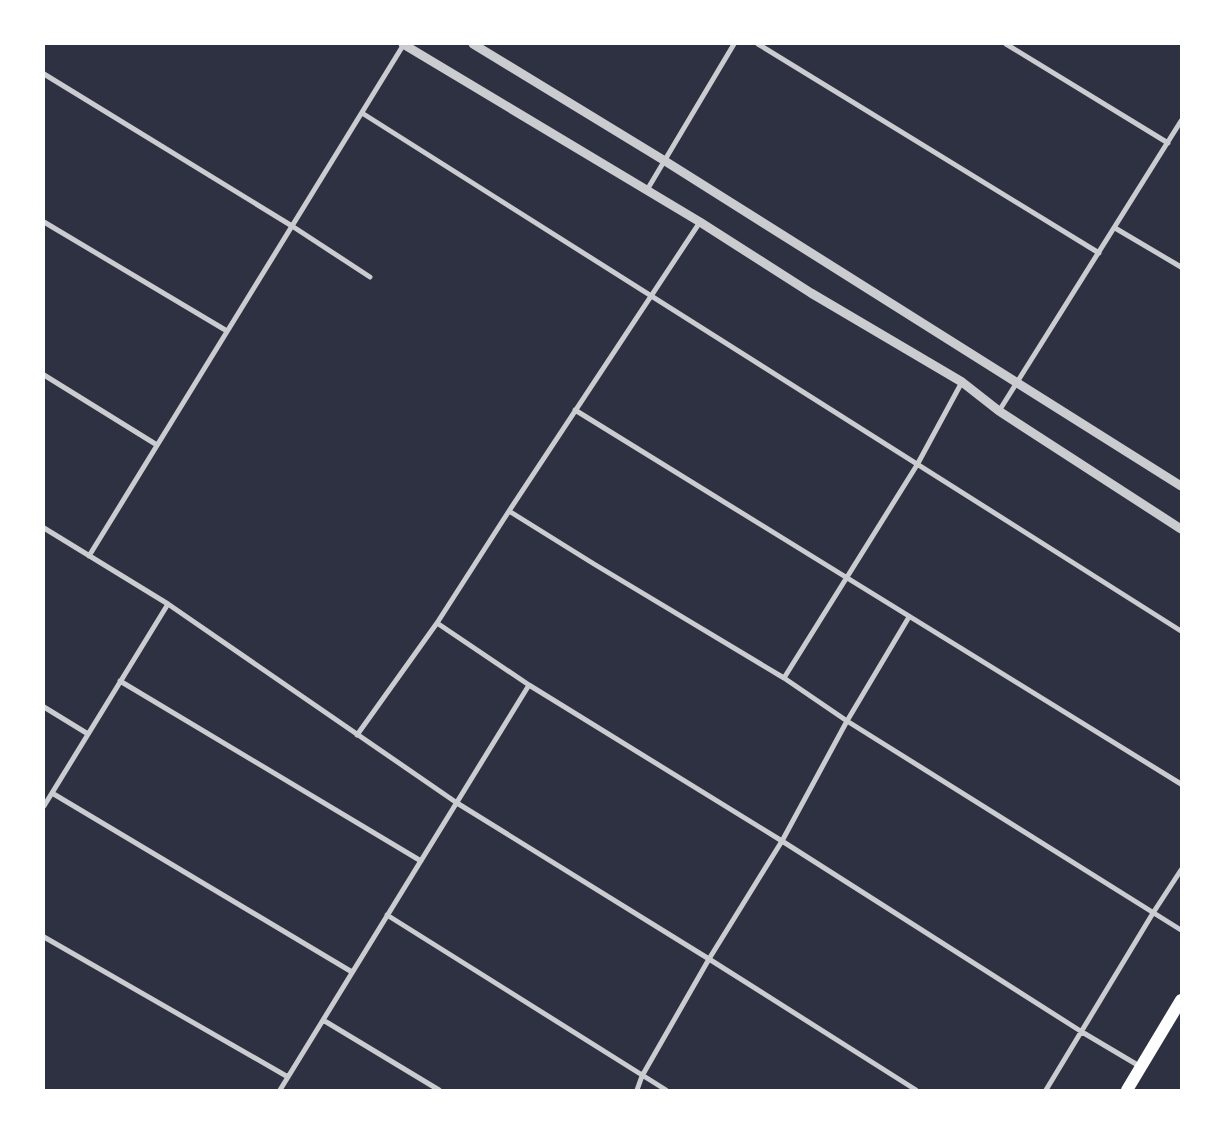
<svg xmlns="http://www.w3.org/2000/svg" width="1225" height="1134" font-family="'Golos Text',sans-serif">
	<rect width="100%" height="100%" fill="#2d3142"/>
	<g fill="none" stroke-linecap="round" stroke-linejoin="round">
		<!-- minor -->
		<path stroke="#caccd0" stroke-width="5" d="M758 44 1099 253
			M1006 44 1168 143
			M44 74 292 226 370 277
			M362 113 1181 631
			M647 190 734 44
			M44 222 227 331
			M1115 228 1181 267
			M44 375 157 445
			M575 410C778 534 979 660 1181 784
			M999 411 1181 121
			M509 511 594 564 784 678 847 721 1181 930
			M44 528 168 604 457 803 709 959 916 1090
			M89 556 404 44
			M437 623 529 685 782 841 1082 1032 1141 1067
			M784 678 917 465 962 382
			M120 681 421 861
			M44 707 88 734
			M357 735 437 623 509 511 700 222
			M52 793 352 972
			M44 806 168 604
			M387 915 666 1090
			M44 937 288 1077
			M323 1020 439 1090
			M280 1090 529 685
			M637 1090 642 1076 709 959 782 841 847 721 909 617
			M1046 1090 1153 913 1181 870"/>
		<!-- tertiary -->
		<path stroke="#caccd0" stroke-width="9" d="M403 44 700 222 811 293 962 382 999 411 1181 529
			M473 44 665 161 1181 486"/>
		<!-- primary -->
		<path stroke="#fff" stroke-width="12" d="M1127 1090 1181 1000"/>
	</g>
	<!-- border -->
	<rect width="1225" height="1134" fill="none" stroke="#ffffff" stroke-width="90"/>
</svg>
